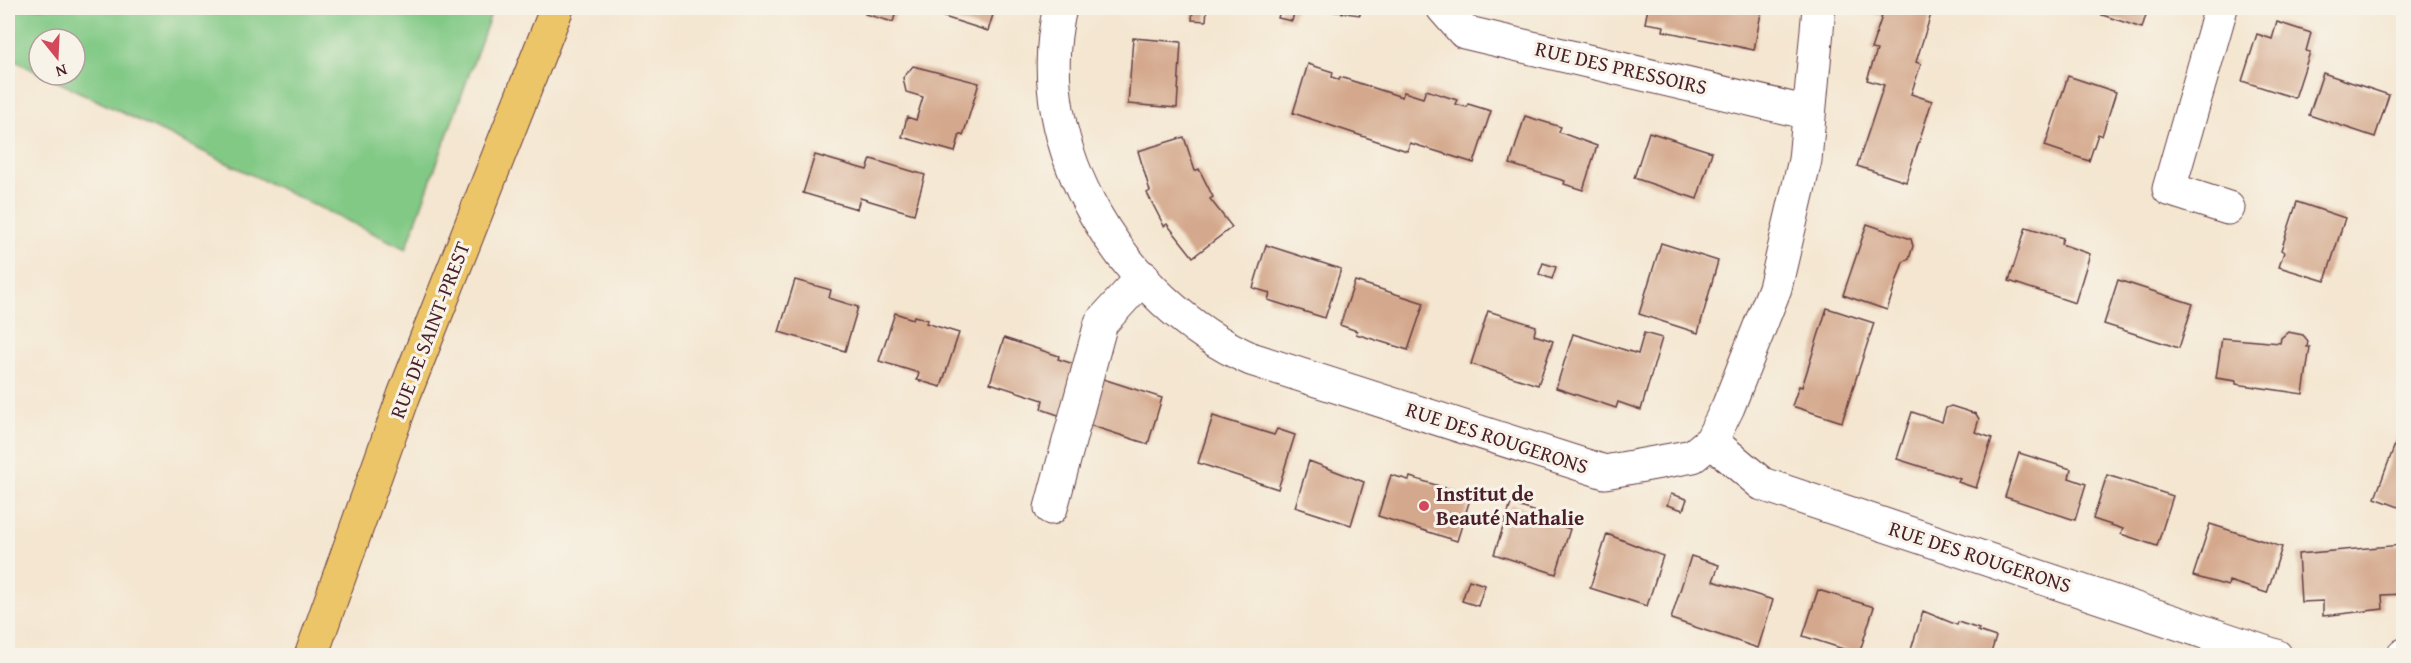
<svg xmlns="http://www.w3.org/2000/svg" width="2411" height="663" font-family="'Gentium Book Plus',serif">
	<rect width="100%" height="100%" fill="#f7f3e8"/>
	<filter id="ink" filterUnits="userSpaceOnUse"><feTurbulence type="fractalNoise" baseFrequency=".0167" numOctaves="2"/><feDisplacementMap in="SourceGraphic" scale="12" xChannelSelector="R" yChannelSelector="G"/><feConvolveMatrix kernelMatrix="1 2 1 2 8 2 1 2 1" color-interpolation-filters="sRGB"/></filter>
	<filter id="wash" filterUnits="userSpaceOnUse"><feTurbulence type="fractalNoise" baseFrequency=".008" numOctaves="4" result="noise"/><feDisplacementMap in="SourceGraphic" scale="24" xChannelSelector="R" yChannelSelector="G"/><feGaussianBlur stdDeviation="1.35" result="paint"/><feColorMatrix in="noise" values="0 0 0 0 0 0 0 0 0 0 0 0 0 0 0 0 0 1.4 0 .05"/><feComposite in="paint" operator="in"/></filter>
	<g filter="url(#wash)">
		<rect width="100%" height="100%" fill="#f4e6d0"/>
		<!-- green -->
		<path fill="#81c985" stroke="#667458" stroke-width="1.5" d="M8 8H493L406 249 44 75H75V39H39V73L8 57Z"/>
		<g id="blocks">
			<!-- building -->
			<path fill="#d4a88c" d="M867 8H897L893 22 865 14Z
				M944 8H995L988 31 941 16Z
				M1193 8H1207L1206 21 1192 20Z
				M1281 8 1295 9 1292 21 1278 18Z
				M1307 8H1360V15Z
				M1648 8H1762L1754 50 1663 31 1664 26 1645 23Z
				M1876 8H1933L1916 62 1921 64 1911 94 1932 101 1906 182 1857 166 1884 85 1867 80 1877 50 1871 49 1882 16 1874 14Z
				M2088 8H2148L2142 28 2087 10Z
				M2277 22 2311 33 2306 51 2310 52 2295 98 2242 81 2257 34 2272 39Z
				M1133 38 1181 42 1177 108 1128 104Z
				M1308 64 1333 72 1332 77 1339 80 1340 77 1402 97 1404 92 1423 98 1426 90 1457 100 1455 104 1467 107 1468 104 1491 111 1474 163 1410 143 1407 151 1293 113Z
				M913 66 979 83 963 136 960 134 955 152 902 137 907 117 916 120 923 97 906 92 903 78Z
				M2323 73 2389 95 2375 137 2309 115Z
				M2068 76 2116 92 2102 136 2098 134 2089 161 2045 146Z
				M1525 116 1561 127 1559 132 1597 146 1583 190 1564 184 1565 181 1510 164Z
				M1649 132 1712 152 1697 199 1634 178Z
				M1184 137 1195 171 1199 169 1213 197 1210 199 1232 227 1193 257 1167 224 1164 226 1147 193 1150 191 1138 151Z
				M815 155 867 170 871 159 925 175 914 214 860 198 857 209 803 193Z
				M2297 202 2345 218 2325 281 2279 267 2284 252 2281 250Z
				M1867 224 1911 239 1913 246 1909 259 1903 262 1887 310 1843 295Z
				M2026 227 2063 238 2061 244 2090 254 2075 303 2009 281Z
				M1661 243 1718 261 1698 333 1639 314Z
				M1266 245 1341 269 1325 318 1268 300 1270 293 1253 288Z
				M1543 263 1556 267 1552 279 1539 274Z
				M795 280 831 290 829 298 858 307 845 351 779 332Z
				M2118 280 2193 304 2179 348 2104 324Z
				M1355 281 1424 303 1408 350 1356 334 1357 331 1340 325Z
				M1827 308 1874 323 1842 422 1792 406 1799 386 1802 387Z
				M1488 311 1536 326 1534 335 1553 341 1538 385 1471 364Z
				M895 313 913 319 914 316 928 320 926 323 959 333 941 387 917 380 919 373 879 361Z
				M2288 332 2303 335 2308 341 2307 347H2310L2303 394 2236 384V381L2216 378 2222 338 2280 343 2281 338Z
				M1644 333 1662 338 1641 410 1618 402 1616 408 1556 388 1573 334 1638 354Z
				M1004 338 1059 356 1058 359 1077 365 1061 416 1041 409 1043 400 990 383Z
				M1097 377 1162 398 1148 444 1083 423Z
				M1951 406 1976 414 1979 419 1975 432 1992 438 1976 488 1958 482 1960 479 1897 459 1912 412 1942 422 1946 408Z
				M1213 416 1274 435 1277 429 1295 435 1278 489 1198 463Z
				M2400 431 2404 433V509L2375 498Z
				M2019 453 2071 469 2069 478 2086 484 2075 520 2005 497Z
				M1309 461 1364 482 1351 525 1295 507Z
				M1391 475 1409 480 1410 477 1471 496 1457 541 1378 516Z
				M2107 475 2173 496 2157 546 2121 534 2123 529 2093 519Z
				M1671 494 1687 499 1683 510 1667 505Z
				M1511 504 1543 514 1542 520 1570 529 1556 574 1494 554Z
				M2210 524 2282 547 2267 593 2229 581 2228 586 2193 576Z
				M1607 534 1663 556 1647 606 1590 588Z
				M2402 545 2404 594 2382 595 2383 609 2323 616V601L2301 602 2298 554Z
				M1691 556 1719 565 1713 581 1773 600 1758 648 1671 619Z
				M1469 580 1485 585 1478 606 1462 601Z
				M1818 590 1874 607 1859 654 1803 636Z
				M1923 611 1957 625 1958 622 1979 629 1978 631 1996 637 1990 656H1909Z"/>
		</g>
	</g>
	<g filter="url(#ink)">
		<use href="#blocks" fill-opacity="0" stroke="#643d44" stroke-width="1.5"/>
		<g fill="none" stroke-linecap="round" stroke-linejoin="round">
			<defs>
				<path id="minor" d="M1060 8C1026 147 1125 303 1251 359L1605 472 1693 456 1711 441 1762 484 2276 656
					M1443 8 1464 32 1809 113
					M2221 8 2169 189 2228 208
					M1711 441 1728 407 1775 288 1805 160 1819 8
					M1051 508 1101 323 1143 277
					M2403 656 2404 655"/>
				<path id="major" d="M311 656 404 395 557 8"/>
			</defs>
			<!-- minor casing -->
			<use href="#minor" stroke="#643d44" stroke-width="35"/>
			<!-- major casing -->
			<use href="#major" stroke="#643d44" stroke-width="35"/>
			<!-- minor -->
			<use href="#minor" stroke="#fff" stroke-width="33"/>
			<!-- major -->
			<use href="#major" stroke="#edc569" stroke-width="33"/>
		</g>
	</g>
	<!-- markers -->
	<circle fill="#d1495b" stroke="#f7f3e8" stroke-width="2" cx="1424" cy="506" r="6"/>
	<g text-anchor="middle" stroke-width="6" stroke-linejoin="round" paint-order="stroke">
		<!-- street labels -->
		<g font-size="21" fill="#4a1f2b" stroke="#f7f3e8">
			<text transform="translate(1621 68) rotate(13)" y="7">RUE DES PRESSOIRS</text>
			<text transform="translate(430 330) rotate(-69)" y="7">RUE DE SAINT-PREST</text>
			<text transform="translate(1497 438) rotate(18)" y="7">RUE DES ROUGERONS</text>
			<text transform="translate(1980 557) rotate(18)" y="7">RUE DES ROUGERONS</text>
		</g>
		<!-- poi labels -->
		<g font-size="21" font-weight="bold" fill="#4a1f2b" stroke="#f7f3e8" text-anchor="start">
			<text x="1436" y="501">Institut de<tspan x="1436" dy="24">Beauté Nathalie</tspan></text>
		</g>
	</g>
	<!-- margin -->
	<rect width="2411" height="663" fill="none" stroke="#f7f3e8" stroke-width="30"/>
	<!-- north arrow -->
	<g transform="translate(57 57) rotate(162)"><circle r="28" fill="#f7f3e8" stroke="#b29e9c" stroke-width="1.5"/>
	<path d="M0-4.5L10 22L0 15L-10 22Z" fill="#d1495b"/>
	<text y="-9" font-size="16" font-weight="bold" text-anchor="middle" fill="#4a1f2b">N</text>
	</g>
</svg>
